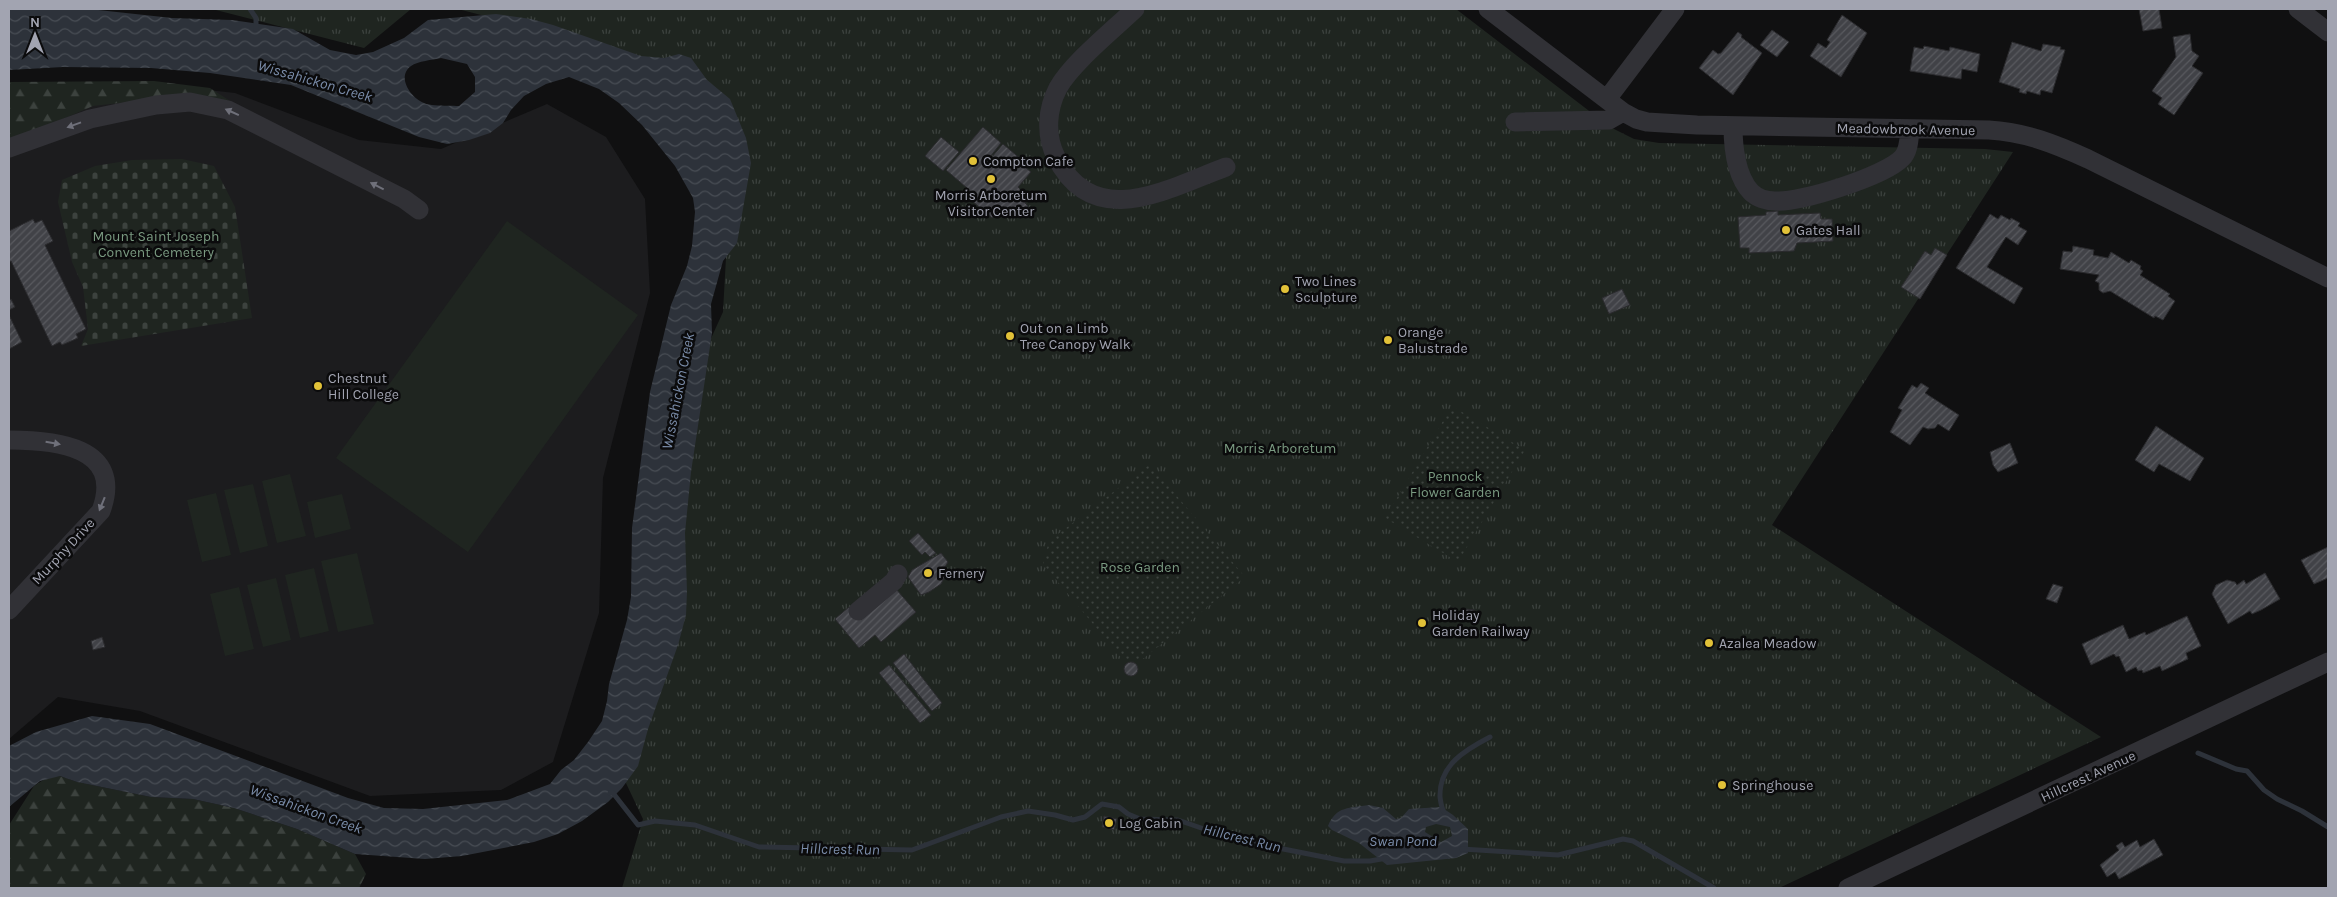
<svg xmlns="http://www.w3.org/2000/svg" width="2337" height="897" font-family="Karla,sans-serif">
	<defs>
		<pattern id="forest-firs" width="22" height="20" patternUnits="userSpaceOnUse" patternTransform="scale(1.25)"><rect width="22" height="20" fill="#1f2520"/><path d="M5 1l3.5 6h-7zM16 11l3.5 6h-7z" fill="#3c423e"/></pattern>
		<pattern id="cemetery-stones" width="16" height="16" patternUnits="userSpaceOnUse" patternTransform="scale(1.25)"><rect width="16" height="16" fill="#1f2520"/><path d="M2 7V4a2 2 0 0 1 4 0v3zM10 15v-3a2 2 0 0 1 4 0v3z" fill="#3c423e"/></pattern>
		<pattern id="park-tufts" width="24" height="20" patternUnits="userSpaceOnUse" patternTransform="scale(1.25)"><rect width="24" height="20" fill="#1f2520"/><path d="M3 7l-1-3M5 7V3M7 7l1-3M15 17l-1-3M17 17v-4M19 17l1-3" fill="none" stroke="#3c423e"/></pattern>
		<pattern id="garden-dots" width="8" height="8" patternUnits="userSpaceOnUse" patternTransform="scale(1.25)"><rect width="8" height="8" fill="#1f2520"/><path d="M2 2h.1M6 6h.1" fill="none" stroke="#3c423e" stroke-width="1.8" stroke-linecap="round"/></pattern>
		<pattern id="water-waves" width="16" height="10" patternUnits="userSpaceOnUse" patternTransform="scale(1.25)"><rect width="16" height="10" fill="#2d323a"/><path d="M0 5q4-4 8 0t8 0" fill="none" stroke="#484d54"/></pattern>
		<pattern id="building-hatch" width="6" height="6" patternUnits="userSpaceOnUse" patternTransform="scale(1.25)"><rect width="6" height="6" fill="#414247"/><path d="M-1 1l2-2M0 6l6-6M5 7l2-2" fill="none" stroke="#595a5f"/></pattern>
	</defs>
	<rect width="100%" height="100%" fill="#101011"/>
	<!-- built -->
	<path fill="#1c1c1e" d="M173 86 235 93 359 140 441 149 547 104 606 137 645 199 650 293 603 478 599 613 553 762 501 790 370 796 140 711 58 697 9 739V87Z"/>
	<!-- grass -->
	<path fill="#1f2520" d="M507 221 638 315 468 552 336 458Z
		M290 474 306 536 277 543 262 481Z
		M253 484 268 546 240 553 224 490Z
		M216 493 231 555 202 562 187 500Z
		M342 494 351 529 315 538 307 502Z
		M357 553 374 624 338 632 321 561Z
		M314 568 329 631 300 638 285 575Z
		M276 578 291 640 263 647 247 585Z
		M239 587 254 649 225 656 210 594Z"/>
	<!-- forest -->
	<path fill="url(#forest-firs)" d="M154 81 210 88 230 101 182 96 93 106 9 142V82Z
		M60 776 77 782 151 797 193 799 234 808 297 829 355 854 366 874 359 888H9V825L34 786 48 777Z"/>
	<!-- cemetery -->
	<path fill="url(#cemetery-stones)" d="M182 159 214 166 235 207 252 318 81 346 88 329 83 287 72 262 58 202 62 180 95 166 132 160Z"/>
	<!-- park -->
	<path fill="url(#park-tufts)" d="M203 9H411L364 48 216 10Z
		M458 9H1456L1610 127 1634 139 1659 143 1985 149 2013 152 1772 525 2101 737 1779 888H622L643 819 625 781 671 427 723 312 729 204 546 32Z"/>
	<!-- garden -->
	<path fill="url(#garden-dots)" d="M1452 406 1525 450 1458 562 1385 518Z
		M1150 464 1245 577 1139 662 1123 660 1043 564 1049 541Z"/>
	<!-- water -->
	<path fill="url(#water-waves)" fill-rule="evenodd" d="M9 9H89L172 18 232 20 293 29 330 50 356 55 373 52 404 38 428 20 496 14 531 19 553 25 641 56 664 58 679 54 691 58 707 80 730 99 746 138 751 163 737 243 723 261 711 304 712 333 691 472 685 533 687 592 686 615 678 645 648 729 638 766 622 788 608 802 582 821 558 834 534 842 462 856 425 859 355 854 297 829 234 808 193 799 151 797 77 782 60 776 40 781 9 807V746L36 732 92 716 150 724 348 798 384 808 423 809 507 800 550 784 561 770 574 760 588 742 602 721 607 701 609 684 627 620 631 597 632 528 650 392 671 305 687 266 692 246 695 212 693 198 675 166 642 125 619 103 599 89 569 77 546 84 524 96 511 110 503 123 490 133 469 140 447 144 419 137 291 85 210 73 151 68 63 67 9 70ZM441 58 467 64 475 77V92L459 106C449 105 433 107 424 103 411 98 396 77 411 66 418 61 432 60 441 58Z
		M1369 805 1383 808 1396 819 1401 818 1409 809 1441 807 1453 815 1468 829V853L1456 858 1387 865 1359 843 1332 830 1328 826C1336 806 1350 808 1369 805ZM1436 824 1450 827 1452 836 1441 842 1435 840 1433 837 1425 832 1426 827Z"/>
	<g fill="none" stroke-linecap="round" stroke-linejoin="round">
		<!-- stream -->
		<path stroke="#2d323a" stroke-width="5" d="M250 9 256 18V29
			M2198 753 2236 769 2247 771 2264 790 2277 799 2302 811 2328 827
			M610 793H613L638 825 655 821 695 825 759 847 912 850 1001 817 1028 811 1055 815 1073 820 1085 817 1102 804 1119 807 1128 814 1140 819 1178 820 1233 839 1344 861H1370L1387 858
			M1444 812C1441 807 1441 803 1440 797 1439 765 1465 750 1490 737
			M1462 849 1558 855 1623 839 1633 841 1714 888"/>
	</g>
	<!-- building -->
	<path fill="url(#building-hatch)" stroke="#2a2a2d" d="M2139 9H2159L2162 28 2143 31Z
		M1842 15 1867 33 1841 77 1810 56 1818 43 1826 48 1830 42 1827 40Z
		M1772 30 1789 42 1777 57 1760 45Z
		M1738 32 1742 35 1741 37 1762 53 1733 95 1699 68 1713 50 1718 54 1721 53Z
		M2190 34 2192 51 2199 56 2192 66 2203 73 2174 115 2158 104 2162 98 2152 91 2176 57 2173 37Z
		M2012 42 2041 51 2043 44 2061 47 2060 49 2065 50 2052 93 2041 90 2040 95 2027 91 2026 94 2019 92 2020 89 1999 82Z
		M1924 46 1949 51 1950 47 1980 54 1977 72 1962 69 1961 79 1910 71 1914 47 1923 49Z
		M983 127 1001 143 990 157 991 158 1003 144 1022 160 1020 163 1031 172 1018 187 1029 199 1025 203 1028 206 1023 213 1020 210 1016 215 1013 212 1012 214 1003 206 992 218 963 193 967 188 946 170Z
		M941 137 959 152 943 171 925 156Z
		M1778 211V215L1820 213 1821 219H1832L1833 241 1797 243 1794 251 1749 253V248H1740L1738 217 1766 215V212Z
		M1990 214 1998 219 2001 215 2010 220 2011 218 2020 223 2018 226 2027 231 2018 245 2006 237 1987 267 2023 288 2014 304 1956 268Z
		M33 219 35 223 42 220 53 241 45 245 86 329 76 334 78 338 62 345 60 342 52 346 11 261 9 262V231Z
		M2073 246 2094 250 2093 255 2108 258 2111 252 2129 263 2131 260 2141 266 2140 269 2143 271 2140 275 2170 294 2168 296 2175 301 2163 320 2155 316 2154 318 2110 291 2103 293 2099 290V283L2095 281 2099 275 2060 269 2063 251 2072 252Z
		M1935 248 1947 255 1920 299 1901 287 1925 251 1931 255Z
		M1622 289 1630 305 1609 314 1602 298Z
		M11 299 15 307 9 310V300Z
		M9 315 22 342 9 349Z
		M1921 383 1929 388 1925 393 1959 415 1949 431 1938 424 1935 428 1928 429 1923 427 1910 445 1890 432 1902 410 1898 408 1912 385 1917 388Z
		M2156 426 2204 458 2190 481 2159 464 2154 472 2135 460Z
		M2010 443 2018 463 1998 472 1993 465 1990 452Z
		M918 533 936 553 930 557 925 552 922 555 909 541Z
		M2328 547V578L2314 584 2301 560Z
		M941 553 948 562 945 567V576L941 584 929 592 921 595 908 577 912 570Z
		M2265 573 2280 599 2261 610 2252 614 2250 611 2228 624 2212 594 2216 585 2227 580 2235 582 2237 585 2244 580 2246 584Z
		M2053 584 2063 587 2057 603 2046 599Z
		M896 589 916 612 881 642 875 635 859 648 835 619 849 607 861 620Z
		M1465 609 1475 610V620L1464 619Z
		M2187 616 2201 646 2186 653 2188 659 2162 671 2160 666 2143 673 2142 670 2138 671 2136 667 2126 672 2119 656 2116 657 2114 654 2091 665 2082 644 2123 625 2129 639 2145 632 2146 635Z
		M102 637 105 647 93 650 91 641Z
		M904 654 942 703 932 711 893 663Z
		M1124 669a7 7 0 1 1 14 0a7 7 0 1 1-14 0Z
		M889 665 931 715 920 723 879 673Z
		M1104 816 1117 819 1114 830 1102 827Z
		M2154 839 2163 855 2119 879 2115 872 2107 877 2100 865 2119 850 2116 846 2122 842 2125 847 2137 840 2140 847Z"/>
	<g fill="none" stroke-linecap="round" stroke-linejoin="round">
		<!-- minor -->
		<path stroke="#313136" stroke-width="19" d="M1135 9C1113 30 1072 63 1058 88 1047 109 1045 135 1056 157 1094 233 1169 188 1226 167
			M1488 9 1623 112 1636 119 1647 122 1697 125 1989 130C2025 132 2055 144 2088 159L2328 278
			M2298 9 2328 32
			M1607 99 1675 9
			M1515 122 1609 120 1623 112
			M1733 126C1733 146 1736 176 1751 192 1757 198 1767 201 1775 201 1800 203 1885 176 1902 158 1909 151 1909 139 1910 129
			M9 148 90 119 156 105 190 102 228 110 404 199 419 210
			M9 440C54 440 125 446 101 511L9 610
			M858 611 894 581 898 574
			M1848 888 2328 662"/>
	</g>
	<!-- one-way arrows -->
	<defs><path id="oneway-solid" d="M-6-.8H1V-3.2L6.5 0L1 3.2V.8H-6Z" transform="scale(1.25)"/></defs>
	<g fill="#6f707a">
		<use href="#oneway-solid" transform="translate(232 112) rotate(-156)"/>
		<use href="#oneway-solid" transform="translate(74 125) rotate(160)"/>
		<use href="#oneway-solid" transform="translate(377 186) rotate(-153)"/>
		<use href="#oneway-solid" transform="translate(53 443) rotate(10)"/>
		<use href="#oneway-solid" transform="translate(102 504) rotate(112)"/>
	</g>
	<!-- markers -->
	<g fill="#e1c138" stroke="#0b0b0c" stroke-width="2">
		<circle cx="973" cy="161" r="5"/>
		<circle cx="991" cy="179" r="5"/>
		<circle cx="1786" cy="230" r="5"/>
		<circle cx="1285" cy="289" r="5"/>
		<circle cx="1010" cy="336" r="5"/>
		<circle cx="1388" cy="340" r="5"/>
		<circle cx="318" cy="386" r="5"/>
		<circle cx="928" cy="573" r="5"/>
		<circle cx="1422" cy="623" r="5"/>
		<circle cx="1709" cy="643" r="5"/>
		<circle cx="1722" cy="785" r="5"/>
		<circle cx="1109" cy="823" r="5"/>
	</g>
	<g text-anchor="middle" stroke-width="5" stroke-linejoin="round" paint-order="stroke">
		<!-- street labels -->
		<g font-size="14" fill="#a2a4b1" stroke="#0b0b0c">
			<text transform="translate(1906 129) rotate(1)" y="5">Meadowbrook Avenue</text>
			<text transform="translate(63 551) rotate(-47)" y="5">Murphy Drive</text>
			<text transform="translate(2088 776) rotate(-25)" y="5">Hillcrest Avenue</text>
		</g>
		<!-- poi labels -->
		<g font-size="14" fill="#a2a4b1" stroke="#0b0b0c" text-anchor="start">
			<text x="983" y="166">Compton Cafe</text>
			<text x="991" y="200" text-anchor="middle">Morris Arboretum<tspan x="991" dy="16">Visitor Center</tspan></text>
			<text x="1796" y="235">Gates Hall</text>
			<text x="1295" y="286">Two Lines<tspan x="1295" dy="16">Sculpture</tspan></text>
			<text x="1020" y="333">Out on a Limb<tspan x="1020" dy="16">Tree Canopy Walk</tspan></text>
			<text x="1398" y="337">Orange<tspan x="1398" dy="16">Balustrade</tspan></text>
			<text x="328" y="383">Chestnut<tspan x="328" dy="16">Hill College</tspan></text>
			<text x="938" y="578">Fernery</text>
			<text x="1432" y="620">Holiday<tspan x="1432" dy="16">Garden Railway</tspan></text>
			<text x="1719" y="648">Azalea Meadow</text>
			<text x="1732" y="790">Springhouse</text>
			<text x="1119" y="828">Log Cabin</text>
		</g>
		<!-- park labels -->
		<g font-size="14" fill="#7a9a81" stroke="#0b0b0c">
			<text x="156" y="241">Mount Saint Joseph<tspan x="156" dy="16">Convent Cemetery</tspan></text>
			<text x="1280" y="453">Morris Arboretum</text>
			<text x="1455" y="481">Pennock<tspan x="1455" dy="16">Flower Garden</tspan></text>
			<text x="1140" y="572">Rose Garden</text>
		</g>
		<!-- water labels -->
		<g font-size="15" font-style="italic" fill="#7b8daa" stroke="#0b0b0c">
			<text transform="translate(315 81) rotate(16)" y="5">Wissahickon Creek</text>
			<text transform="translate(678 391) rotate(-79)" y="5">Wissahickon Creek</text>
			<text transform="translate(306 809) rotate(20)" y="5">Wissahickon Creek</text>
			<text transform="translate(1242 838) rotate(14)" y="5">Hillcrest Run</text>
			<text x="1403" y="846">Swan Pond</text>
			<text transform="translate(840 849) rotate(1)" y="5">Hillcrest Run</text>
		</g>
	</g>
	<!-- border -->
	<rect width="2337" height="897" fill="none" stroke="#a2a4b1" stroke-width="20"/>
	<!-- north arrow -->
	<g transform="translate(35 35)" stroke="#0b0b0c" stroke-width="4" paint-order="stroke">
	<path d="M0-4L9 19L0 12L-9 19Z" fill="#a2a4b1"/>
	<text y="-8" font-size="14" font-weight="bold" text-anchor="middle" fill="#a2a4b1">N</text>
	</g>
</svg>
